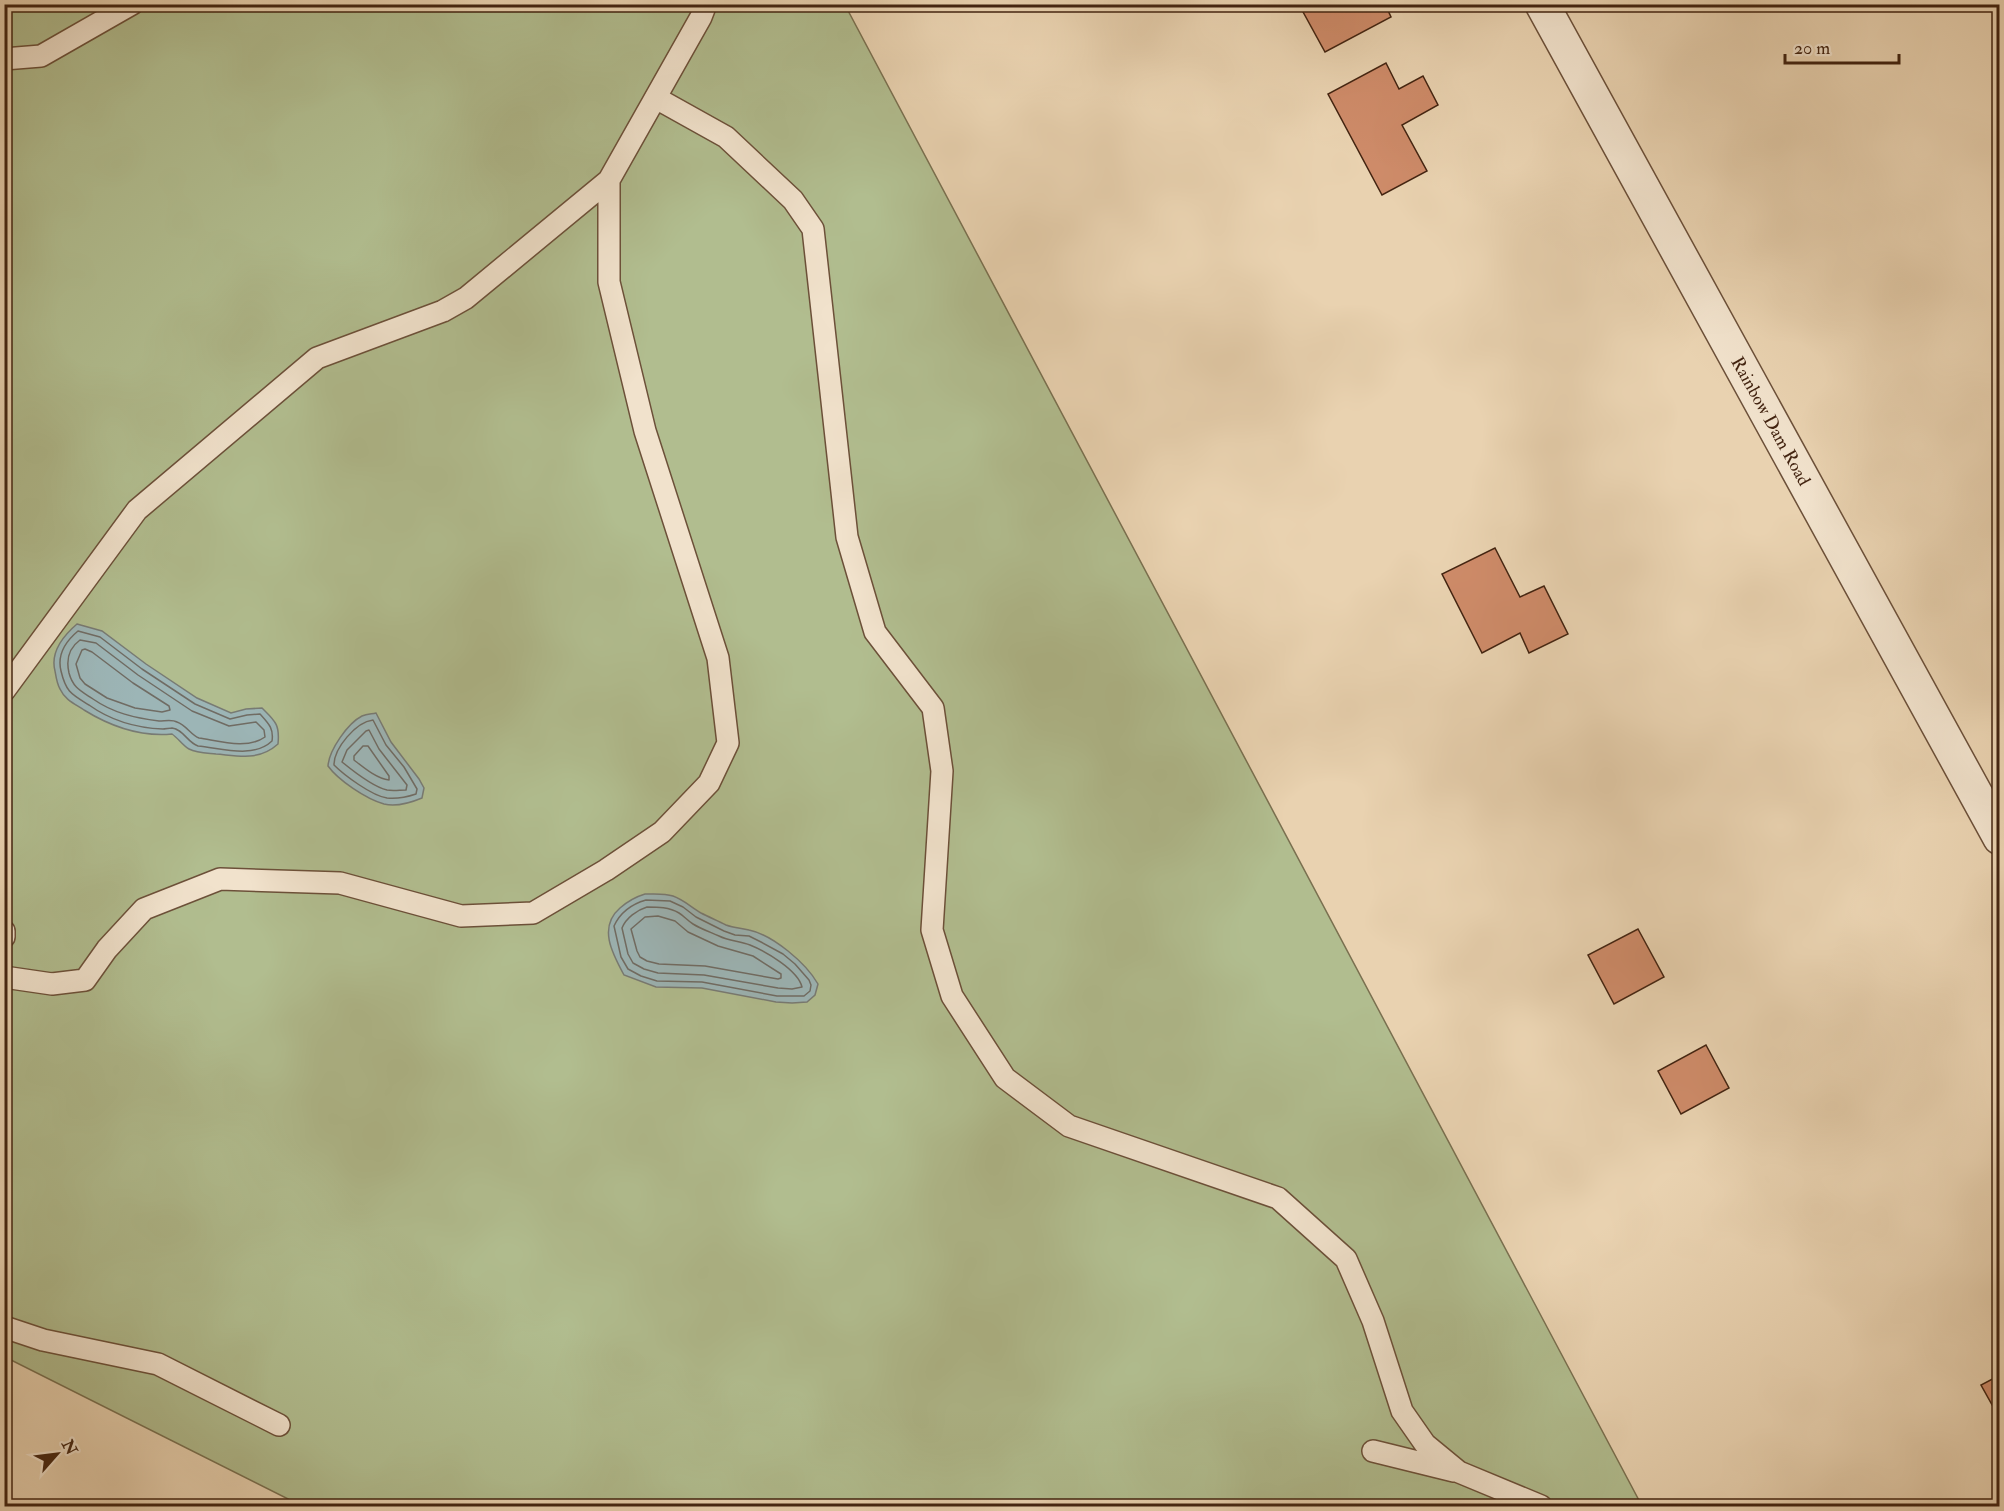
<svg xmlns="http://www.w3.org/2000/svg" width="2004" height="1511" font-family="'IM FELL Double Pica',serif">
	<rect width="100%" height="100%" fill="#e9d2b0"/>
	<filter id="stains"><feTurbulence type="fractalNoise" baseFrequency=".00333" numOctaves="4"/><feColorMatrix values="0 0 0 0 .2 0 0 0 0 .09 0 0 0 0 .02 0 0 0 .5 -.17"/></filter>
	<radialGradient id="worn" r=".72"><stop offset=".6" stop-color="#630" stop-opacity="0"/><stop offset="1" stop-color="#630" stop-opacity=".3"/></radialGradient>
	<!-- green -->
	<path fill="#b1bd8f" stroke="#7a7050" stroke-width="1.5" d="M4 5H845L1642 1506H302L5 1357Z"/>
	<!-- water -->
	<path fill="#9cb5b6" stroke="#787b74" stroke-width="1.5" d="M77 624 102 631 146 664 197 698 231 713 246 709 262 708C275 721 280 724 278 744 259 761 240 756 216 754 207 753 197 753 189 749 183 746 178 738 172 734 141 737 110 726 84 710 75 704 65 700 60 689 57 684 56 677 55 671 50 652 63 636 77 624Z
		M376 713 391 742 419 779 424 788 422 798C410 803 396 807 384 804 366 799 338 780 328 766 329 750 348 723 362 716 367 714 372 714 376 713Z
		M645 894C654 894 664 893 673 896 684 900 691 907 701 913 709 917 718 921 726 925 734 928 741 928 749 930 773 935 806 963 818 984L815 995 807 1002 792 1003 776 1002 702 988 656 987 624 975C612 953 598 927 620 908 628 901 635 897 645 894Z"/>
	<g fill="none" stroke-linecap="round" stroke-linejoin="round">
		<!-- shore -->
		<path stroke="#706c64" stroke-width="1.5" d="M78 631 100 637 142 669 195 704 230 719 247 715 260 714C268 723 274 728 272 741 253 759 221 748 198 746 187 742 183 729 172 728 171 728 164 729 163 729 136 728 110 720 89 705 71 694 66 692 61 671 57 655 66 641 78 631Z
			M80 640 96 643 138 675 192 711 229 726 256 722 264 730 265 737C247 750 219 741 199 738 191 735 186 725 177 722 172 719 165 721 159 721 135 718 113 713 93 699 81 691 73 688 69 673 66 660 69 648 80 640Z
			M85 649 92 652 133 683 169 706 170 710 162 712 135 708 107 698 85 684 80 678 76 664 82 650Z
			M373 720 386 745 404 767 417 789 416 794C407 797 397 799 387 798 372 796 344 775 334 765 334 748 356 722 373 720Z
			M369 730 379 749 407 785 406 790C400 790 393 791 387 790 373 787 353 771 342 762L347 750 366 731Z
			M363 746H368L389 776V780C377 779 363 767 354 760V756Z
			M646 900 670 901 683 907 696 917 724 931 735 935 749 936 761 942 783 954 795 964 809 980 811 985 810 991 804 996H777L702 982 657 981 641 976 628 969 621 957 614 926C620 913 632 904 646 900Z
			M647 907C658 907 669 907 679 913 684 916 688 921 693 924 701 929 710 932 719 936 729 941 740 941 750 945 765 951 798 970 802 987L792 989 778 988 704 975 658 973 644 969 633 963 628 954 622 928C626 918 637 910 647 907Z
			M658 916 675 921 688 932 718 946 753 956 781 974V978L778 979 705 966 659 964 647 961 640 957 637 951 631 929 645 917Z"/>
	</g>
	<!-- building -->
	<path fill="#ce8b69" stroke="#432411" stroke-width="1.5" d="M1312 4H1385L1391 17 1325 52 1302 10Z
		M1386 63 1399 89 1423 76 1438 105 1402 125 1427 171 1382 195 1328 94Z
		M1495 548 1520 597 1544 586 1568 634 1529 653 1520 633 1482 653 1442 574Z
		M1638 929 1664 977 1614 1004 1588 955Z
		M1706 1045 1729 1088 1681 1114 1658 1071Z
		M2000 1375V1419L1981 1385Z"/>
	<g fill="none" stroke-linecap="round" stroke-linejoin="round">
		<defs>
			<path id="lane" d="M4 59 41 56 132 4
				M656 98 726 137 793 200 813 229 847 537 875 632 933 708 942 771 932 930 952 996 1005 1078 1069 1126 1278 1198 1346 1259 1373 1321 1402 1411 1425 1444 1459 1472 1541 1506
				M4 691 137 510 317 358 443 311 466 298 609 180 701 17 706 4
				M4 931V937
				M4 977 52 984 85 980 107 949 144 909 220 879 340 883 461 916 533 913 606 870 662 832 709 783 728 743 718 658 645 431 609 282V180
				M4 1327 43 1340 158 1364 279 1425
				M1373 1451 1454 1471"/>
			<path id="street" d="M1542 4 2000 838"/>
		</defs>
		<!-- lane casing -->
		<use href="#lane" stroke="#6c5039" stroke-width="24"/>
		<!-- street casing -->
		<use href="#street" stroke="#6c5039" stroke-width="36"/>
		<!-- lane -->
		<use href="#lane" stroke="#f1e2cc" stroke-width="21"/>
		<!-- street -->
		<use href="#street" stroke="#f1e2cc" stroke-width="33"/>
	</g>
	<g text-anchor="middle" stroke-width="4.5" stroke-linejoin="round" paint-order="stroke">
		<!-- street labels -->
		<g font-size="18" fill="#432411" stroke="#f1e2cc">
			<text transform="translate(1771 421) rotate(61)" y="6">Rainbow Dam Road</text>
		</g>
	</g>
	<!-- margin -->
	<rect width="2004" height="1511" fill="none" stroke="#e9d2b0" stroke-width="24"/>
	<rect x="6" y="6" width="1992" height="1499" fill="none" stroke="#432411" stroke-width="3"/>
	<rect x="12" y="12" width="1980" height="1487" fill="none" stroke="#432411" stroke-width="1.5"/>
	<!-- north arrow -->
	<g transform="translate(57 1454) rotate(62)" stroke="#f1e2cc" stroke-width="4.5" paint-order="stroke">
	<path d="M0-4.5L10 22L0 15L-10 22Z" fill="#432411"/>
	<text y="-9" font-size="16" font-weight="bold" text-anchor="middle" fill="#432411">N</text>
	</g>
	<!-- scale -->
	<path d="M1785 54v9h114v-9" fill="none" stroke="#432411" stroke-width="3"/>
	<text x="1794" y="54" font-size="18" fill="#432411" stroke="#f1e2cc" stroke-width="4.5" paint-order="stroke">20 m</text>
	<rect width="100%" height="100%" filter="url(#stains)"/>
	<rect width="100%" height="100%" fill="url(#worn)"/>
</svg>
